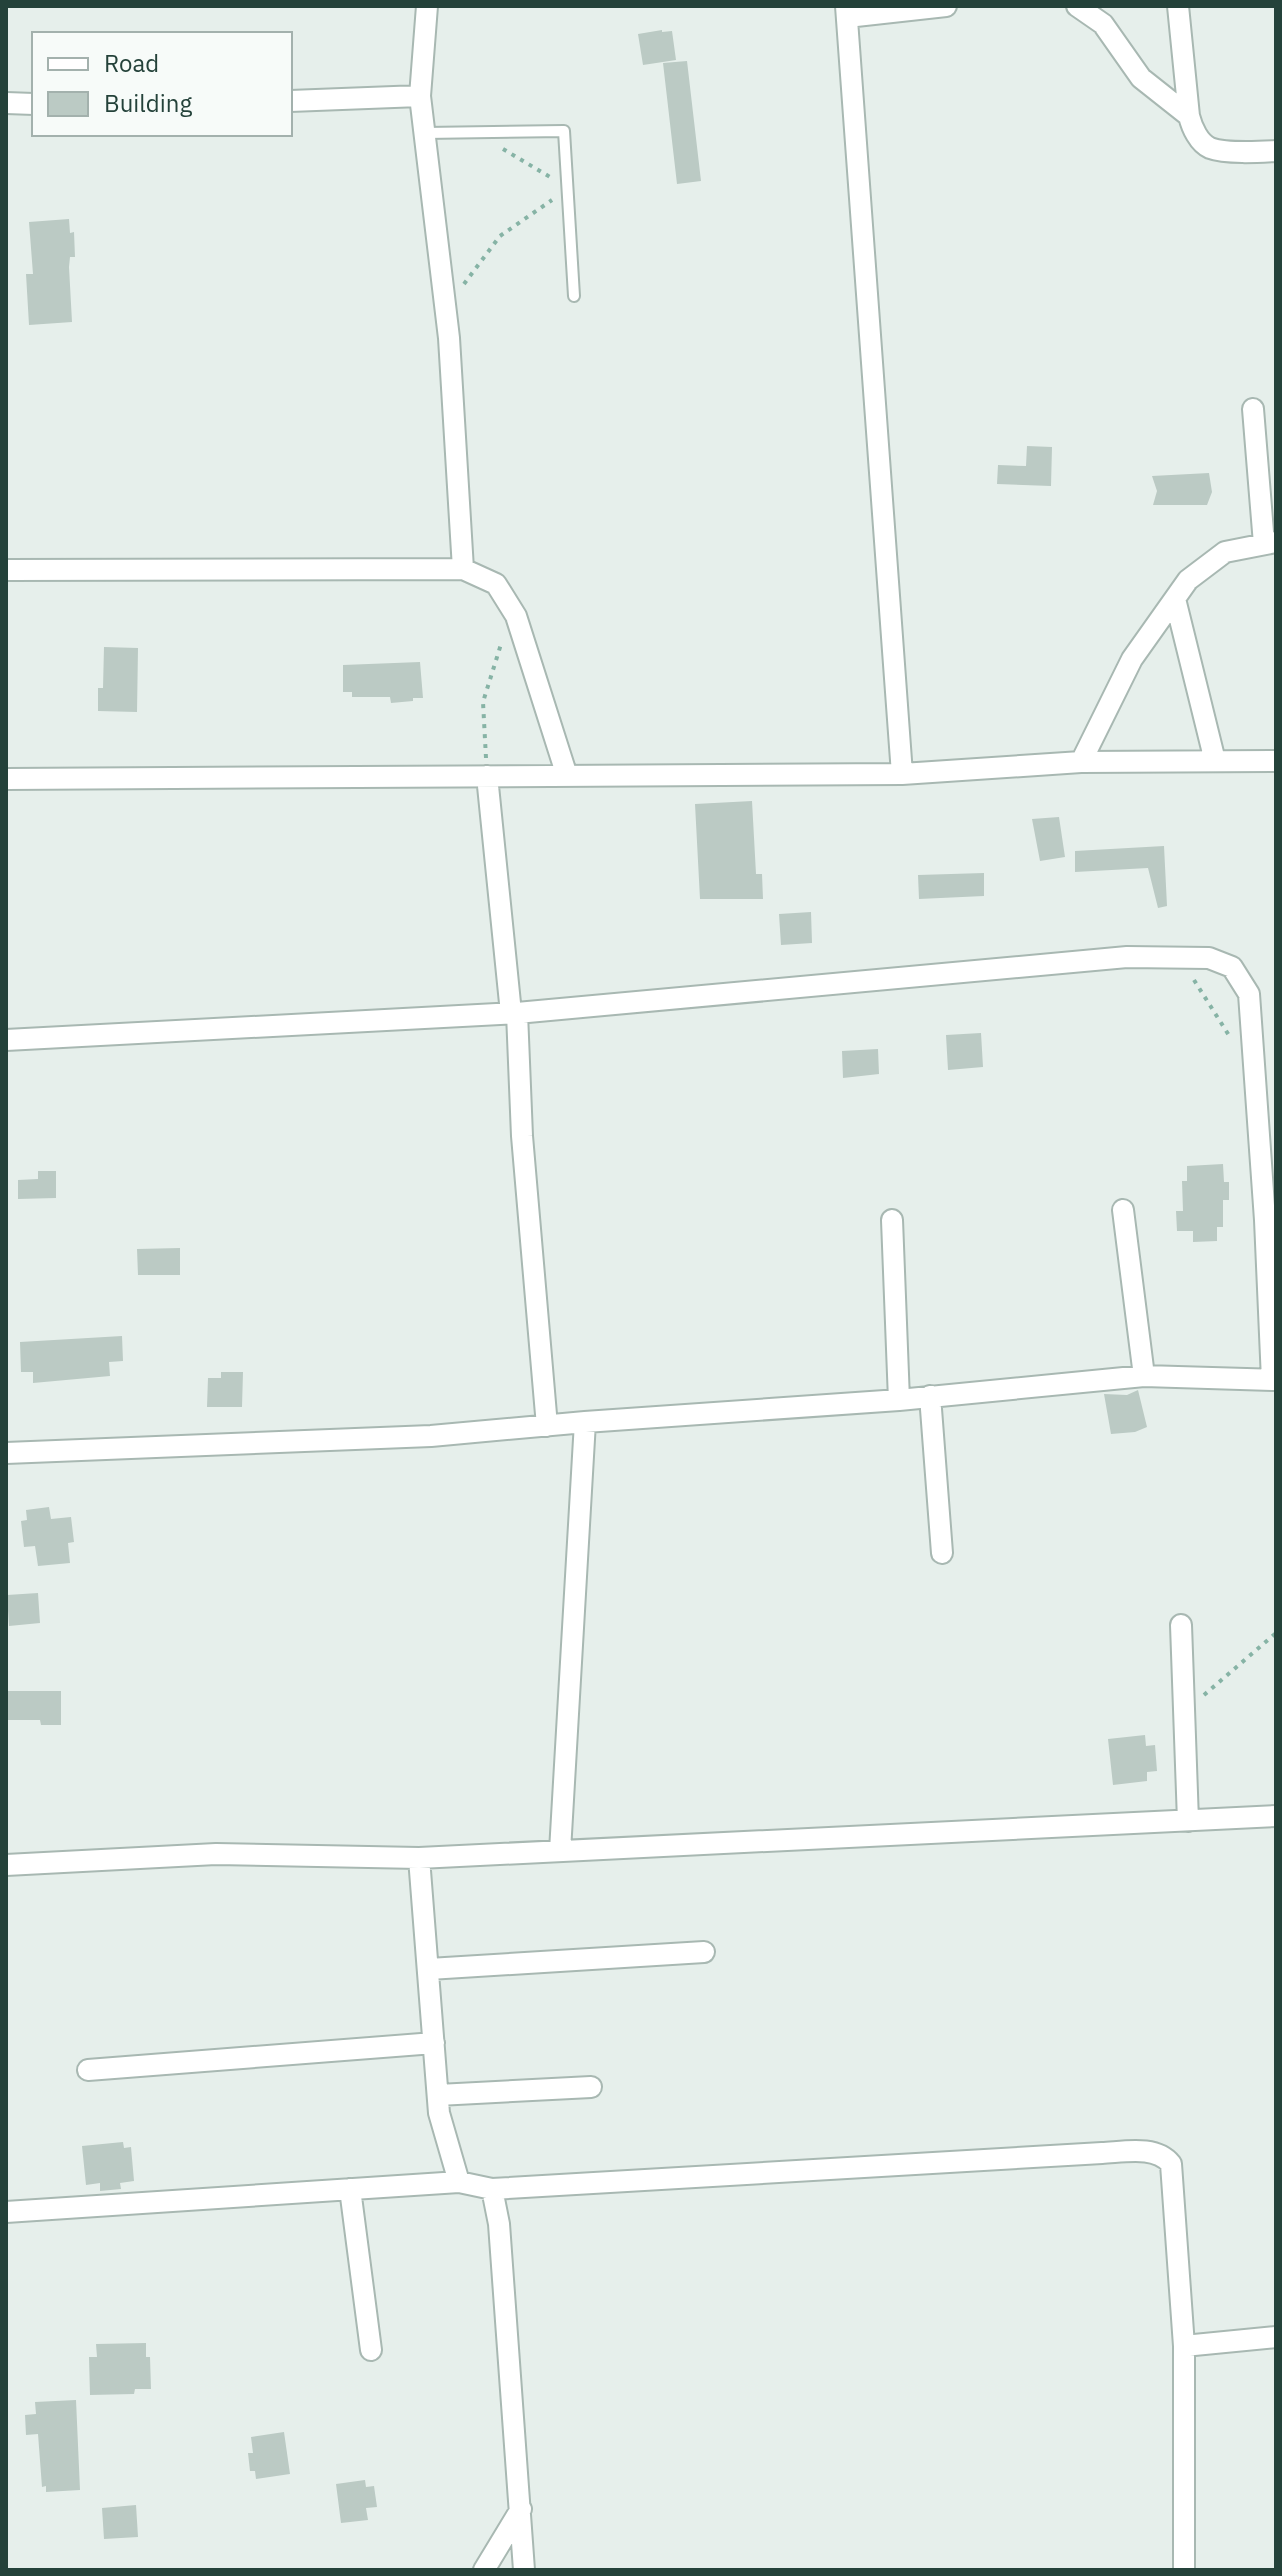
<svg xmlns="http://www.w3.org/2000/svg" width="1282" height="2576" font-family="'IBM Plex Sans',sans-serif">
	<rect width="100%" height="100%" fill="#e6efeb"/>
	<!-- building -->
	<path fill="#bbcac4" d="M662 30V32L672 31 676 60 643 65 638 34Z
		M687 61 701 181 677 184 663 63Z
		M69 219 70 233 74 232 75 257H70L69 267 72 322 29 325 26 274H33L29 222Z
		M1027 446 1052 447 1051 486 997 484 998 465 1026 466Z
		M1209 473 1212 492 1207 505H1153L1157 491 1152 476Z
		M104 647 138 648 137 712 98 711V688H103Z
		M420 662 423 698H413V701L391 703 390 697H352V692H343V665Z
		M752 801 756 874H762L763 899H700L695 804Z
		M1059 817 1065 857 1040 861 1032 819Z
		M1164 846 1167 906 1158 908 1148 868 1075 872V851Z
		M984 873V896L919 899 918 875Z
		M811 912 812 943 781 945 779 914Z
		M981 1033 983 1067 948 1070 946 1035Z
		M878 1049 879 1074 843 1078 842 1051Z
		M1223 1164 1224 1182H1229V1200H1223V1227H1217V1241L1193 1242V1231H1177L1176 1211H1183L1182 1181H1187V1166Z
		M38 1171H56V1198L18 1199V1180L38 1179Z
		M180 1248V1275H138L137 1249Z
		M122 1336 123 1361 109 1362 110 1376 33 1383V1372H21L20 1342Z
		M221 1372H243L242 1407H207L208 1378H221Z
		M1138 1390 1147 1427 1135 1432 1111 1434 1104 1394 1127 1395Z
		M49 1507 51 1519 71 1517 74 1542 68 1543 70 1563 38 1566 35 1546 24 1547 21 1521 27 1520 26 1510Z
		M38 1593 40 1623 9 1626 7 1595Z
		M6 1691H61V1725H41L40 1720H6Z
		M1145 1735 1146 1746 1155 1745 1157 1771 1147 1772V1781L1113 1785 1108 1739Z
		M123 2142 124 2148 131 2147 134 2181 120 2183 121 2189 100 2191V2183L86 2185 82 2146Z
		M146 2343V2357H150L151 2389H135L134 2394 90 2395 89 2357H97L96 2344Z
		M76 2400 80 2490 46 2492V2486L42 2487 38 2434 26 2435 25 2415 36 2414 35 2402Z
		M284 2432 290 2474 256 2479 255 2471H250L248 2453H253L251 2437Z
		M365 2480 366 2487 374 2486 377 2507 366 2508 368 2520 341 2523 336 2484Z
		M136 2505 138 2537 104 2539 102 2508Z"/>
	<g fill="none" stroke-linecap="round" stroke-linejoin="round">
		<defs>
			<path id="lane" d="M425 133 564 131 574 296"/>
			<path id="street" d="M427 6 420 96 449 338 463 569
				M846 6 902 774
				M1077 6 1103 24 1141 78 1189 116
				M1178 6 1189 116C1192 128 1199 143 1210 148 1226 154 1259 152 1276 151
				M847 17 946 6
				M290 101 420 96
				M6 103 34 104
				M1253 409 1264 544
				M6 570 463 569 496 584 516 616 567 776
				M1175 599 1215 761
				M1081 762 1132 659 1188 580 1225 552 1276 542
				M487 776 511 1013
				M6 779 902 774 1081 762 1276 761
				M517 1013 522 1136 547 1426
				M6 1040 517 1013 1127 957 1209 958 1232 967 1249 994 1265 1220 1272 1380
				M1123 1210 1144 1376
				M892 1220 899 1400
				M930 1396 942 1553
				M6 1453 431 1436 585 1422 899 1400 1144 1376 1276 1380
				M1181 1625 1188 1821
				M560 1851 585 1422
				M419 1858 439 2113 459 2182 492 2189 499 2224 524 2570
				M6 1865 216 1854 419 1858 1276 1816
				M429 1969 704 1952
				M88 2070 434 2043
				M438 2095 591 2087
				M350 2189 371 2350
				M492 2189 1102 2153C1124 2152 1156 2145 1171 2164L1184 2346V2570
				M6 2212 459 2182
				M1184 2346 1276 2337
				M484 2570 521 2509"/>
		</defs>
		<!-- lane casing -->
		<use href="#lane" stroke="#a8b8b2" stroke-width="14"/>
		<!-- street casing -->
		<use href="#street" stroke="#a8b8b2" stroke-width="24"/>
		<!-- path -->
		<path stroke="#86b3a5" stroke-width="4" stroke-dasharray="4 6" stroke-linecap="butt" d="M503 149 550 177
			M464 284 500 236 552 200
			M486 758 483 702 502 641
			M1194 980 1230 1037
			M1204 1695 1276 1633"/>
		<!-- lane -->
		<use href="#lane" stroke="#fff" stroke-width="10"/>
		<!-- street -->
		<use href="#street" stroke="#fff" stroke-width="20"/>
	</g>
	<!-- border -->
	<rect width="1282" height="2576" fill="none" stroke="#24423a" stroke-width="16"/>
	<!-- legend -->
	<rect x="32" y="32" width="260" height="104" fill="#f7fbf9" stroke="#a3b1ad" stroke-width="2"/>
	<rect x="48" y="58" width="40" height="12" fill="#ffffff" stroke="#a3b1ad" stroke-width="2"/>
	<text x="104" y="72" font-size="24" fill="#24423a">Road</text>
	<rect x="48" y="92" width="40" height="24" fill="#bbcac4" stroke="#a3b1ad" stroke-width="2"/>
	<text x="104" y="112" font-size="24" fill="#24423a">Building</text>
</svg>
